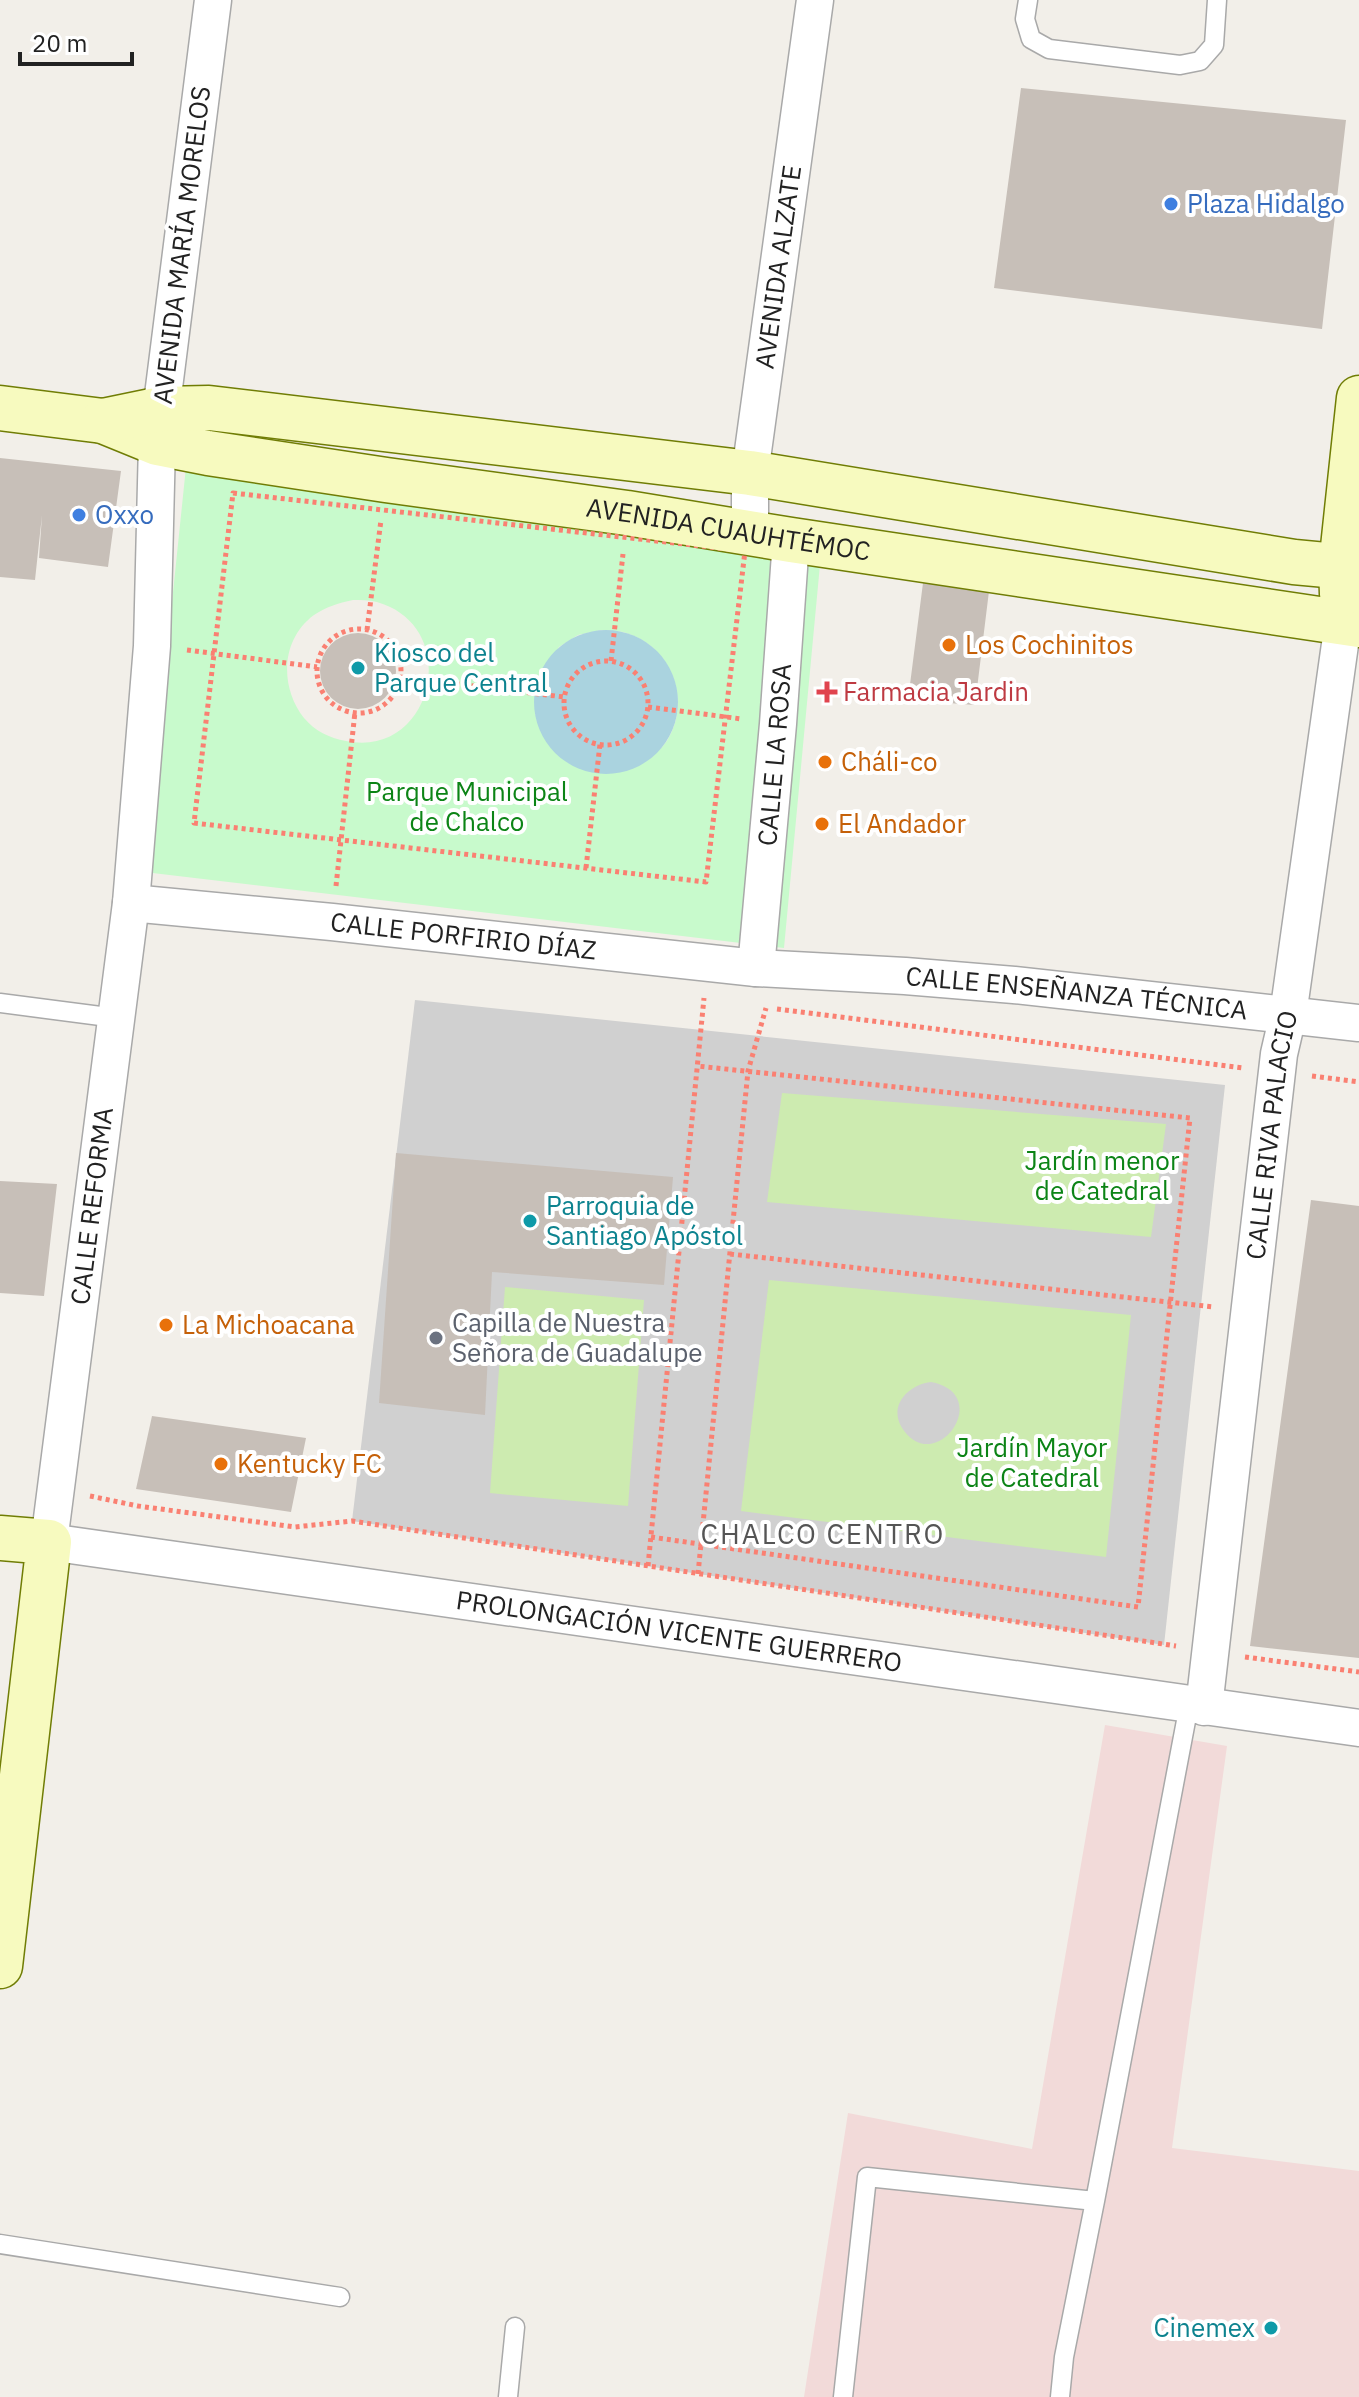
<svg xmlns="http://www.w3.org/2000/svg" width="1359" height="2397" font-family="'IBM Plex Sans',sans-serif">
	<rect width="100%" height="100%" fill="#f2efe9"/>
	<!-- commercial -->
	<path fill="#f2dad9" d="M1105 1725 1227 1746 1172 2148 1359 2171V2397H804L848 2113 1032 2149Z"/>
	<!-- religious -->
	<path fill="#d0d0d0" d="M415 1000 1225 1085 1164 1645 352 1521Z"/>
	<!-- grass -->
	<path fill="#cdebb0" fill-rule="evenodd" d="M782 1093 1166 1124 1151 1237 767 1202Z
		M769 1280 1131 1315 1106 1557 741 1511ZM931 1382C994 1394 938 1474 905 1432 886 1409 906 1385 931 1382Z
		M505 1287 644 1300 628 1506 490 1493Z"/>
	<!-- park -->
	<path fill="#c8facc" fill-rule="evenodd" d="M186 467 821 554 784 948 144 872ZM353 600C360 600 369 600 377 602 464 627 433 759 346 741 329 738 315 731 304 718 280 688 280 640 314 615 326 607 338 603 353 600ZM601 630C609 631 618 630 626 633 670 646 692 698 668 739 664 746 657 752 651 758L535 715V690L559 647 578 635Z"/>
	<!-- water -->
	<path fill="#aad3df" d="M534 702a72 72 0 1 1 144 0a72 72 0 1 1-144 0Z"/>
	<!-- building -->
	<path fill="#c7bfb8" d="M1021 88 1346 120 1322 329 994 288Z
		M0 458 121 471 108 567 39 558 42 515 35 580 0 577Z
		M923 583 989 591 975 705 908 700Z
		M320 671a38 38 0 1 1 76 0a38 38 0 1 1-76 0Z
		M396 1153 673 1177 664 1285 492 1272 485 1415 379 1403Z
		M0 1181 57 1184 44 1296 0 1293Z
		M1311 1200 1359 1206V1658L1250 1646Z
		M152 1416 306 1438 291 1512 136 1489Z"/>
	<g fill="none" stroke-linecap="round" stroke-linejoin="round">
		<defs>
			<path id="lane" d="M1028 0 1025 19 1031 39 1049 49 1180 65 1200 61 1214 45 1217 0
				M0 1003 116 1018
				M1095 2201 1189 1705
				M0 2244 340 2297
				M508 2397 515 2327
				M843 2397 867 2177 1095 2201 1064 2357 1060 2397"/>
			<g id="street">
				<path id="s1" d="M213 0 157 443 152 646 131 903 49 1542 1359 1728"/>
				<path id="s2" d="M750 533V473L815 0"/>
				<path id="s3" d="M131 903 332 922 756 968 905 976 1014 985 1359 1023"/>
				<path id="s4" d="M756 968 778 724 791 540"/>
				<path id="s5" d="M1204 1707 1279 1054 1288 1015 1343 623"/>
			</g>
			<g id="secondary">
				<path id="s6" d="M0 408 103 421 157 443 208 453 386 480 627 513 791 540 1359 625"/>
				<path d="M103 421 161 409 209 408 750 473 1294 562 1359 568"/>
				<path d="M1342 594 1341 566 1359 398"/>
				<path d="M0 1538 49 1542 0 1966"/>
			</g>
		</defs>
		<!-- lane casing -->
		<use href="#lane" stroke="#a9a9a9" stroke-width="21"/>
		<!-- street casing -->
		<use href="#street" stroke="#a9a9a9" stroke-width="39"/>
		<!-- secondary casing -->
		<use href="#secondary" stroke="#707d05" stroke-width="47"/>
		<!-- path -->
		<path stroke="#fa8072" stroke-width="5" stroke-dasharray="4 4" stroke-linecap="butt" d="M233 493 745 551 706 882 194 823Z
			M317 671a42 42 0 1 1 84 0a42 42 0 1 1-84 0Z
			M367 630 381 520
			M187 650 317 667
			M564 703a42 42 0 1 1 84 0a42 42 0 1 1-84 0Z
			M611 661 623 554
			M400 677 564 697
			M648 707 742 719
			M586 868 600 744
			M336 886 355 712
			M777 1009 1243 1068
			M1312 1076 1359 1082
			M730 1254 1214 1307
			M90 1496 138 1506 295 1527 352 1521 1176 1646
			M651 1537 1138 1607 1190 1118 697 1066
			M648 1566 704 998
			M698 1574 748 1071 766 1008
			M1245 1657 1359 1672"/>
		<!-- lane -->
		<use href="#lane" stroke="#fff" stroke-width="18"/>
		<!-- street -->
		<use href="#street" stroke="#fff" stroke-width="36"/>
		<!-- secondary -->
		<use href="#secondary" stroke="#f7fabf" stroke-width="44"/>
	</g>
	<!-- markers -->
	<g fill="#3f7fe0" stroke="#fff" stroke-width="3">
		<circle cx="1171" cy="204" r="8"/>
		<circle cx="79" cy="515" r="8"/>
	</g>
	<g fill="#e8710a" stroke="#fff" stroke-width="3">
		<circle cx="949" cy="645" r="8"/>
		<circle cx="825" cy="762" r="8"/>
		<circle cx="822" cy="824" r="8"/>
		<circle cx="166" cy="1325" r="8"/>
		<circle cx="221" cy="1464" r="8"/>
	</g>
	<g fill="#0f9aa8" stroke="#fff" stroke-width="3">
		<circle cx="358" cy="668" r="8"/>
		<circle cx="530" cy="1221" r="8"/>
		<circle cx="1271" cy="2328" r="8"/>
	</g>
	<path fill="#e0444e" stroke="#fff" stroke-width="3" d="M823 680h8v8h8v8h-8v8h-8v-8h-8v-8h8z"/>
	<circle fill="#6b7280" stroke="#fff" stroke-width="3" cx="436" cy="1338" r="8"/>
	<g text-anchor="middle" stroke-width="8" stroke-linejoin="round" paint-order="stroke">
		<!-- shop labels -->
		<g font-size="26" fill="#366cbe" stroke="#fff" text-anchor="start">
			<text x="1187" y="213">Plaza Hidalgo</text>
			<text x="95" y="524">Oxxo</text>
		</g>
		<!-- street labels -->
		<g font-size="26" fill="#222" stroke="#fff">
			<text transform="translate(182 245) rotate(-83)" y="9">AVENIDA MARÍA MORELOS</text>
			<text dy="9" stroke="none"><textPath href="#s2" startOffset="268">AVENIDA ALZATE</textPath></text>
			<text dy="9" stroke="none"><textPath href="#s6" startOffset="740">AVENIDA CUAUHTÉMOC</textPath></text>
			<text dy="9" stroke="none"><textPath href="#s4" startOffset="214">CALLE LA ROSA</textPath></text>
			<text dy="9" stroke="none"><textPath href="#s3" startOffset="334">CALLE PORFIRIO DÍAZ</textPath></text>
			<text dy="9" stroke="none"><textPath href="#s3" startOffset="950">CALLE ENSEÑANZA TÉCNICA</textPath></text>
			<text dy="9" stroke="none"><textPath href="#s5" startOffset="576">CALLE RIVA PALACIO</textPath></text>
			<text transform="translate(92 1206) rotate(-83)" y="9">CALLE REFORMA</text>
			<text dy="9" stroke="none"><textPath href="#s1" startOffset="2188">PROLONGACIÓN VICENTE GUERRERO</textPath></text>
		</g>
		<!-- food labels -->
		<g font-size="26" fill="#c56008" stroke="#fff" text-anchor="start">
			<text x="965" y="654">Los Cochinitos</text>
			<text x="841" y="771">Cháli-co</text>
			<text x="838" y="833">El Andador</text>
			<text x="182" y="1334">La Michoacana</text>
			<text x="237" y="1473">Kentucky FC</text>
		</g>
		<!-- culture labels -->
		<g font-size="26" fill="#0d838f" stroke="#fff" text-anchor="start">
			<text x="374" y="662">Kiosco del<tspan x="374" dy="30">Parque Central</tspan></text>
			<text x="546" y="1215">Parroquia de<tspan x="546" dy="30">Santiago Apóstol</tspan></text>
			<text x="1255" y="2337" text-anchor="end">Cinemex</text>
		</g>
		<!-- health labels -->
		<g font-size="26" fill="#be3a42" stroke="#fff" text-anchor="start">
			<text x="843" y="701">Farmacia Jardin</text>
		</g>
		<!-- park labels -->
		<g font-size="26" fill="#0c8416" stroke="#fff">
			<text x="467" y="801">Parque Municipal<tspan x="467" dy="30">de Chalco</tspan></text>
			<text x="1102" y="1170">Jardín menor<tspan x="1102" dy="30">de Catedral</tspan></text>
			<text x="1032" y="1457">Jardín Mayor<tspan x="1032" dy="30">de Catedral</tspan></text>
		</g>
		<!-- worship labels -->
		<g font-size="26" fill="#5b616d" stroke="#fff" text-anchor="start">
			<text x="452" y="1332">Capilla de Nuestra<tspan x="452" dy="30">Señora de Guadalupe</tspan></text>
		</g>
		<!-- neighbourhood labels -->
		<g font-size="28" letter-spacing="2" fill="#555" stroke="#fff">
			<text x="823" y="1544">CHALCO CENTRO</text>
		</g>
	</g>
	<!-- scale -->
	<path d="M20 52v12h112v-12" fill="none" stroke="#222222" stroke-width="4"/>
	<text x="32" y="52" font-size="24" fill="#222222" stroke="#ffffff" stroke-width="6" paint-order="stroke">20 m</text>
</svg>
